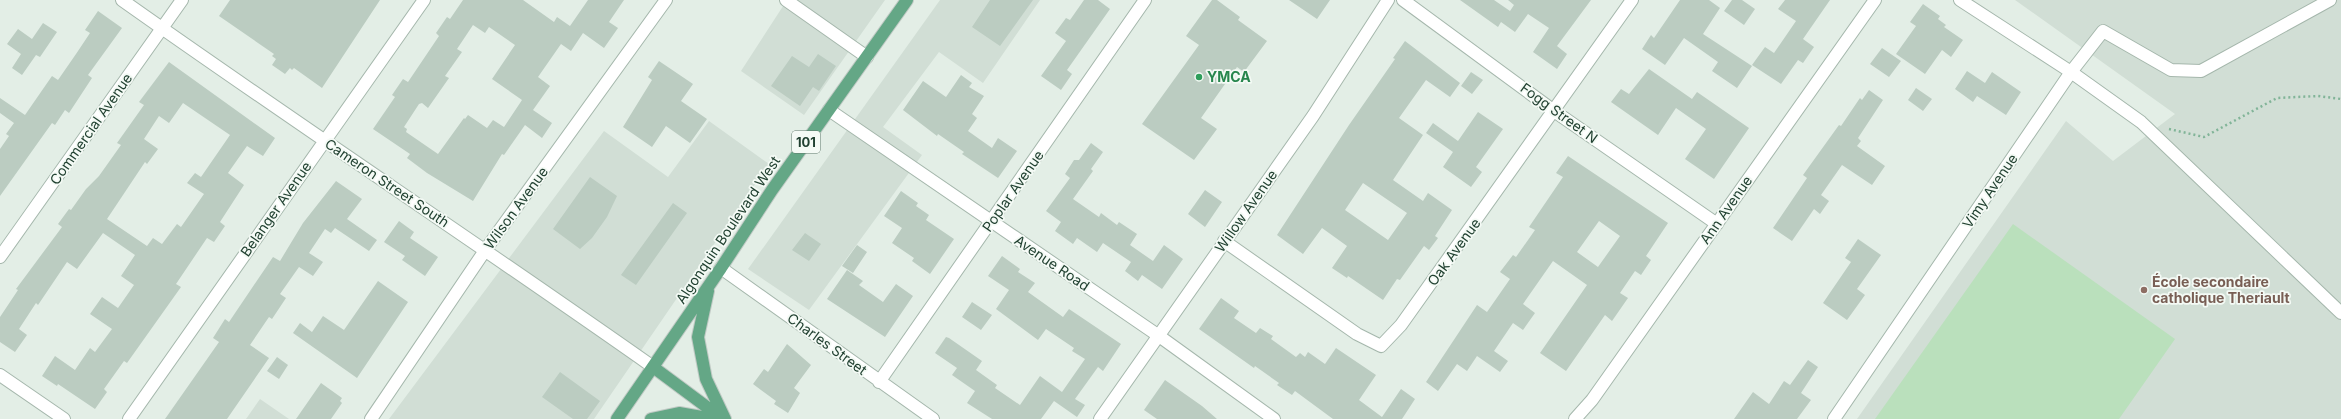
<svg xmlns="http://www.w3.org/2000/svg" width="2341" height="419" font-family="Inter,sans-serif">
	<rect width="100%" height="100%" fill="#e3eee6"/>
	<!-- built -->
	<path fill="#d1ded5" d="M787 0H885L804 115 741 71Z
		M940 0H1040L983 83 939 52 883 127 922 155 809 310 748 269Z
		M2015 0H2341V419H1857L2066 121 2113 161 2175 114Z
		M709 121 769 164 594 419H389L604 131 668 177Z
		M260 399 289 419H246Z"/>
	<!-- green -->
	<path fill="#bae0bc" d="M2013 224 2175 339 2119 419H1875Z"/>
	<!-- building -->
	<path fill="#bbccc1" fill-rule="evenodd" d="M230 0H380L322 88 294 68 292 70 290 68 285 74 272 65 276 59 272 56 274 54 219 16Z
		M463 0H523L554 22 557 17 570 26 588 0H624L609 22 618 28 604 48 583 33 571 51 561 44 538 77 550 86 533 110 552 123 542 138 525 125 504 155 502 154 473 201 427 173 407 158 410 154 373 129 395 97 392 95 403 79 408 82 439 36 436 33 447 17 450 19ZM473 25 485 33 489 27 515 45 492 79 522 100 504 127 493 120 487 128 468 115 465 119 464 118 438 154 406 132 407 129 404 127 419 104 422 103 428 108 449 78 445 76 462 52 457 49Z
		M990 0H1033L1000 46 972 27Z
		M1084 0H1098L1110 9 1067 70 1072 74 1061 90 1041 76 1066 41 1055 33 1066 18 1070 20Z
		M1212 0H1217L1240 17 1238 20 1267 41 1244 72 1237 67 1201 118 1217 129 1194 160 1142 124 1199 45 1186 36Z
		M1289 0H1330L1317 19Z
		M1460 0H1494L1510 11 1514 5 1508 0H1591L1557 46 1567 54 1557 69 1533 52 1549 28 1528 14 1515 32 1501 22 1498 27Z
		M1680 0H1709L1720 8 1703 34 1752 66 1737 88 1712 71 1718 62 1684 38 1665 65 1642 49 1651 35 1654 38Z
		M1732 0H1742L1755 9 1744 25 1724 11Z
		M1785 0H1830L1803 39 1814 47 1803 63 1798 60 1781 84 1752 65 1765 47 1774 53 1796 21 1778 9Z
		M1923 4 1940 16 1938 19 1946 25 1944 27 1963 40 1951 57 1942 50 1925 74 1896 54 1916 26 1910 22Z
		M98 11 122 28 88 75 92 78 69 113 65 110 55 125 52 123 0 196V149L9 136 6 134 14 123 0 113V98L25 115 52 76 58 80 76 54 90 33 85 30Z
		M43 23 57 32 40 57 36 55 22 75 12 68 21 54 7 44 18 29 32 39Z
		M1405 41 1460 83 1450 97 1426 80 1399 118 1423 135 1393 180 1423 201 1428 193 1452 210 1435 236 1438 238 1429 250 1424 246 1400 280 1397 279 1383 300 1348 276 1347 278 1332 268 1347 246 1322 228 1303 254 1277 235 1349 125 1395 59 1393 58ZM1363 183 1407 213 1388 240 1345 210Z
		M1882 48 1901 61 1889 77 1870 64Z
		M818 54 836 66 819 91 813 87 800 106 771 86 792 56 809 67Z
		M659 61 693 84 681 101 707 119 690 143 666 126 652 147 623 127 652 80 648 77Z
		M169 62 275 138 263 156 247 146 228 173 244 185 220 222 225 226 214 242 207 238 176 284 181 287 127 363 124 361 104 389 107 392 95 409 58 384 57 386 42 376 55 356 75 370 90 348 95 352 112 329 90 314 102 297 118 308 134 285 121 276 135 255 103 233 77 269 67 262 38 305 36 303 19 329 27 335 15 352 0 342V317L18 290 16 289 62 227 58 224 69 209 71 210 86 189 99 176 121 145 117 143 144 105 139 102ZM183 103 230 135 201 177 195 173 187 183 204 194 181 227 177 224 162 244 153 238 147 246 107 219 145 162 147 164 158 149 144 139 159 116 169 123Z
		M1649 69 1692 99 1697 92 1749 128 1714 179 1685 159 1706 129 1676 108 1658 135 1611 102 1621 89 1629 94Z
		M1967 71 1985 83 1992 72 2021 92 2006 115 1977 96 1973 102 1955 89Z
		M1471 72 1483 80 1472 94 1461 86Z
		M961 75 972 83 969 87 984 96 972 114 977 118 968 131 992 148 998 138 1017 151 998 178 962 154 964 152 938 134 937 136 903 110 923 81 946 97Z
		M1916 88 1932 99 1923 111 1908 100Z
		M1869 90 1883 100 1858 138 1861 141 1857 146 1885 166 1872 185 1842 165 1821 195 1829 201 1820 214 1814 209 1792 241 1773 228 1807 178 1803 175 1839 125 1841 126 1860 98 1862 100Z
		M1478 112 1503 129 1476 167 1482 172 1471 187 1443 167 1453 152 1426 133 1433 123 1458 141Z
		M1091 143 1103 152 1091 169 1093 171 1073 199 1099 217 1101 213 1117 225 1119 222 1137 234 1130 245 1153 261 1164 245 1183 259 1162 289 1142 275 1138 281 1125 271 1131 262 1103 243 1097 252 1077 238 1073 244 1055 231 1061 222 1046 211 1070 178 1065 174 1074 160H1079Z
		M1568 156 1668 223 1646 256 1651 260 1641 275 1635 271 1620 293 1628 298 1612 321 1605 315 1566 371 1540 353 1587 285 1553 261 1523 304 1535 313 1523 330 1513 323 1494 351 1508 361 1500 372 1477 356 1467 371 1457 364 1438 391 1426 382 1477 305 1487 312 1510 279 1500 272 1513 255 1516 257 1535 230 1529 227 1563 177 1556 173ZM1599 221 1620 236 1598 267 1577 252Z
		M590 177 617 196 607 217 592 238 580 249 553 229Z
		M336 181 362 199 347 219 377 240 369 251 335 228 331 233 325 229 309 253 323 262 313 276 299 267 280 294 286 298 272 319 269 317 250 345 269 358 227 419H165L219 342 213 338 225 319 229 322 273 257 280 261 303 223Z
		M1205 190 1222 202 1205 227 1188 214Z
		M901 191 918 203 916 206 929 215 926 220 954 239 930 274 912 261 914 258 892 243 902 228 884 216Z
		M673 203 687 213 636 285 621 275Z
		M399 221 414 232 410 238 438 257 425 276 402 260 405 256 384 242Z
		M805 233 821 244 809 261 792 250Z
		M1858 239 1881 255 1857 289 1865 295 1847 320 1823 303 1851 262 1845 258Z
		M857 245 867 252 853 273 842 266Z
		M1002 256 1020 269 1018 272 1035 283 1028 292 1063 317 1069 309 1121 344 1103 371 1098 367 1075 399 1085 405 1077 417 1054 401 1041 419H992L967 403 975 391 952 375 957 368 935 353 946 337 949 338 982 361 976 370 997 385 995 388 1020 405 1040 376 1062 392 1085 359 1072 351 1074 348 1046 329 1038 340 996 309 1009 290 988 276Z
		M847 270 863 281 859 285 883 302 896 284 913 296 885 337 827 299Z
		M378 281 408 302 357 378 293 333 300 323 312 332 323 316 344 330Z
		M1221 298 1239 311 1234 318 1256 333 1260 328 1273 336 1271 339 1296 357 1300 353 1305 357 1308 352 1325 364 1336 348 1376 375 1359 400 1382 417 1401 389 1415 399 1402 419H1333L1295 391 1292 395 1277 385 1279 383 1255 366 1254 368 1199 329Z
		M972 302 992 315 981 330 962 317Z
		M787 344 811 365 794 388 800 393 788 413 774 404 776 401 753 384 764 369 768 372Z
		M277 357 288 365 279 379 267 371Z
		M1808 360 1818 367 1801 393 1811 400 1797 419H1734L1753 392 1769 404 1784 381 1790 385Z
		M560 372 600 401 587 419H573L542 397Z
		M1165 380 1202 406 1217 419H1157L1144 410Z
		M321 383 342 398 340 401 342 403 331 419H296Z"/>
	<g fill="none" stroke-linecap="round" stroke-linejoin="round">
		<defs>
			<path id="minor" d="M122 0C297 124 477 243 653 367
				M786 0 867 57
				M1403 0 1554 111 1717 224
				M1960 0 2071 72 2141 122 2341 313
				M829 110 1159 336 1274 419
				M1224 241 1357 334 1381 346 1401 325 1632 0
				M0 257 182 0
				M721 268 933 419
				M0 375 64 419
				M879 382 1145 0
				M129 419 424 0
				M371 419 486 249 666 0
				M1100 419 1313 116 1388 0
				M1575 419 1592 400 1875 0
				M1834 419 2071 72 2103 31 2171 70 2201 71 2330 0"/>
			<path id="major" d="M708 291 698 337 706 379 725 419
				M653 367 723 419
				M617 419 721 268 772 190 907 0
				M651 419 679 413 713 419"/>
		</defs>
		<!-- minor casing -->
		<use href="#minor" stroke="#a5b7ac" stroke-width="14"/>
		<!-- major casing -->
		<use href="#major" stroke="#c1cac5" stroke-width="14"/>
		<!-- path -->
		<path stroke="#81b498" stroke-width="2.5" stroke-dasharray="2 3" stroke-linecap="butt" d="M2169 129 2204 137 2277 98 2318 96 2341 99"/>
		<!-- minor -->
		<use href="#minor" stroke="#fff" stroke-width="12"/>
		<!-- major -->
		<use href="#major" stroke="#64a786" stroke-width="12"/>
	</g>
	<!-- markers -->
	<circle fill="#2e9e5b" stroke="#f4faf5" stroke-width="1.5" cx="1199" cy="77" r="4"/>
	<circle fill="#8d6e63" stroke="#f4faf5" stroke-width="1.5" cx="2144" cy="290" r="4"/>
	<g text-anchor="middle" stroke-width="3.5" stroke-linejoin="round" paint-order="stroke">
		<!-- shield labels -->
		<rect fill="#f4faf5" stroke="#60786c" stroke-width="1" x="792" y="131" width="28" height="22" rx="3"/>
		<g font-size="13" font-weight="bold" fill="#214131">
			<text x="806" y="147">101</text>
		</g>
		<!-- leisure labels -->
		<g font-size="14" font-weight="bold" fill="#27864d" stroke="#f4faf5" text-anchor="start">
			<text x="1207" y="82">YMCA</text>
		</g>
		<!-- street labels -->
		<g font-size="14" fill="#214131" stroke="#f4faf5">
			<text transform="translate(1559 113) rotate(36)" y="5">Fogg Street N</text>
			<text transform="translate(91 129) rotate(-55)" y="5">Commercial Avenue</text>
			<text transform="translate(387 183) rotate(34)" y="5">Cameron Street South</text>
			<text transform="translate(1013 191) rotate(-55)" y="5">Poplar Avenue</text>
			<text transform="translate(1990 191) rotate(-56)" y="5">Vimy Avenue</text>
			<text transform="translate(516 208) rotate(-54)" y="5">Wilson Avenue</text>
			<text transform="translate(276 209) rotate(-55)" y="5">Belanger Avenue</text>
			<text transform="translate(1726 210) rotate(-55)" y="5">Ann Avenue</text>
			<text transform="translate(1246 211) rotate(-55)" y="5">Willow Avenue</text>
			<text transform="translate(728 230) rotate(-56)" y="5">Algonquin Boulevard West</text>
			<text transform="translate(1454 252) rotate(-54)" y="5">Oak Avenue</text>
			<text transform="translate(1052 263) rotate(34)" y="5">Avenue Road</text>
			<text transform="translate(827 344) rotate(36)" y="5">Charles Street</text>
		</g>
		<!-- education labels -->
		<g font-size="14" font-weight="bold" fill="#785e54" stroke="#f4faf5" text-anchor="start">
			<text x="2152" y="287">École secondaire<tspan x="2152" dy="16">catholique Theriault</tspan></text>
		</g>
	</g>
</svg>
